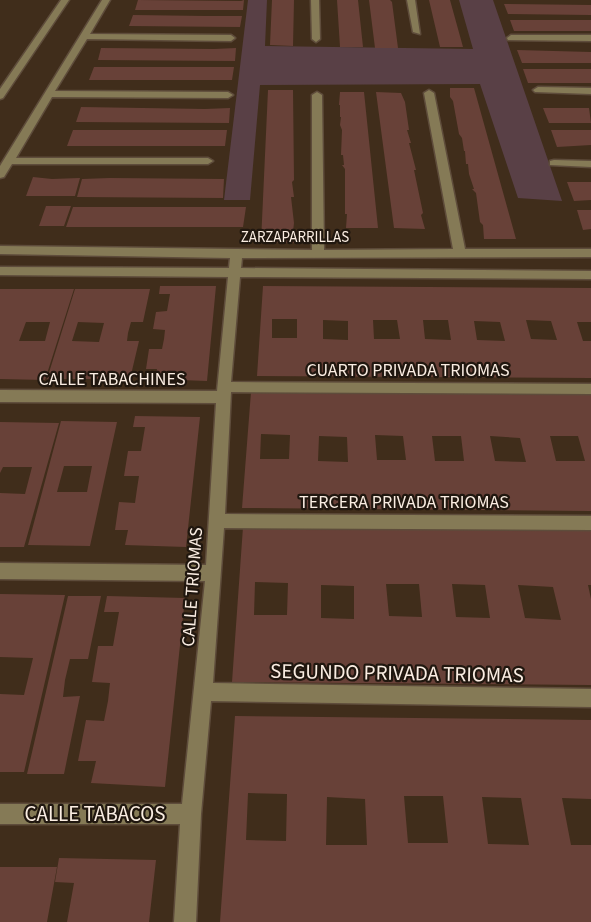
<svg xmlns="http://www.w3.org/2000/svg" width="591" height="922" font-family="'Source Sans 3',sans-serif">
	<rect width="100%" height="100%" fill="#402d1b"/>
	<!-- green -->
	<path fill="#594046" d="M248 0H267L265 46 473 49 459 0H493L562 201 518 198 480 84 260 85 250 200H224Z"/>
	<!-- building -->
	<path fill="#684138" fill-rule="evenodd" d="M138 0 241 1 244 0 243 10H135Z
		M272 0H294L293 46 270 45Z
		M337 0H358L363 47H340Z
		M369 0H390L392 2 398 48H375Z
		M429 0H450L463 47H440Z
		M504 4 591 5V15L508 14Z
		M133 15 206 16H242L240 27 129 26Z
		M510 20H591V31H514Z
		M101 48 214 49 236 48 235 61 98 60Z
		M517 50 591 52V63H522Z
		M94 67H234L232 80H89Z
		M523 69H591V83H528Z
		M450 88H474L516 239H484L483 225 480 222 476 193 472 189H474L469 174 468 164H466L465 151H464L462 138 459 134 453 101 450 97Z
		M268 90H293L294 180 292 182 294 197H291L294 223 292 240H294V243L261 242Z
		M340 92H364L378 228H346L347 214H345V169L342 165H344L343 155H341L342 130 340 125 341 117H340V105H339Z
		M376 92 401 93 405 102 409 130H407L411 143H409L415 166 416 170H414L423 213 421 215 425 229 394 228Z
		M81 107 205 109 230 108 229 123 76 122Z
		M543 108H589L591 123H549Z
		M73 130H227L225 146H67Z
		M551 130H591V145L557 147Z
		M33 177 52 179 80 178 75 196H26Z
		M110 178 224 179 223 198 77 197 82 179Z
		M567 182H591V200L574 201Z
		M46 206H71L64 226H39Z
		M73 207H246L243 227H66Z
		M577 210H591V229L583 230Z
		M160 286H216L207 381 155 379 157 369H146L149 349H162L164 339 165 330 153 329 156 312 167 311 170 294H159Z
		M263 286 591 288V322H577L583 341H591V378L257 376ZM272 319H297V338H272ZM323 320 348 321V340L323 339ZM373 320H397L400 339H374ZM423 320H448L451 340 425 339ZM526 320 551 321 557 340 531 339ZM474 321 500 322 505 341 477 340Z
		M0 289H74L45 380 0 379ZM26 322H50L45 341H19Z
		M75 289H150L143 322H131L128 333 127 341H139L130 379H47ZM78 322 104 323 99 342 72 341Z
		M251 392 591 395V511L242 508ZM261 434 290 435 289 459H260ZM375 435 403 436 406 460H377ZM319 436 347 437 348 462 318 461ZM432 436H461L464 461H435ZM490 436 520 438 526 462 495 461ZM550 436H578L585 461H556Z
		M135 416 200 417 186 547 125 545 128 530H115L119 502 135 503 137 489 139 476H124L128 451H141L145 427H133Z
		M61 421 117 422 90 546 28 545ZM64 466H92L87 492H57Z
		M0 422 59 423 24 547H0V493L25 494 32 467H3L0 473Z
		M243 527 591 530V585H588L591 599V685L232 682ZM255 582 288 583 287 615H254ZM386 584H419L422 617 389 616ZM452 584 485 585 490 618 456 617ZM321 585 354 586V619L321 618ZM518 585 553 587 561 620 525 618Z
		M0 594 65 595 24 772H0V694L24 695 33 658 0 657Z
		M68 596H101L88 659H70L65 680 63 697 80 696 64 774H27Z
		M107 596 185 598 165 787 91 783 96 761H78L86 720 104 721 108 701 110 683 92 682 98 646H113L119 612H104Z
		M235 716 591 720V799L562 798 571 845H591V922H220ZM248 793 287 794 286 841 246 840ZM404 796H443L448 843H408ZM327 797 365 799 367 845H326ZM482 797 521 798 529 845 488 844Z
		M59 858 156 860 149 922H67L74 883 55 882Z
		M0 867H57L47 922H0Z"/>
	<g fill="none" stroke-linecap="round" stroke-linejoin="round">
		<defs>
			<path id="minor" d="M61 0H69L3 98 0 99V89Z
				M102 0H110L90 34 231 35 235 38 231 41 87 39 55 91 228 92 233 95 228 98 52 97 16 158H208L213 161 208 164H12L4 177 0 178V166L3 161Z
				M311 0H319L320 39 316 42 312 39Z
				M407 0H415L420 34 413 32Z
				M511 35H591V41L508 40 507 38Z
				M538 87 591 88V94L535 92 533 90Z
				M429 90 434 93 465 249H591V257L242 258 241 268 591 271V279L240 277 231 382 591 384V394L231 392 225 514 591 516V530L224 528 213 683 591 689V707L211 701 201 814 196 922H174L180 824H0V804H182L205 581 0 579V563L206 565 216 403 0 402V390L217 391 228 277 0 275V267L229 268 230 258 0 254V246L312 250V95L317 92 322 95 324 250 453 249 424 93Z
				M554 160 591 161V167L550 165V161Z"/>
		</defs>
		<!-- minor casing -->
		<use href="#minor" stroke="#5e4c3b" stroke-width="3"/>
		<!-- minor -->
		<use href="#minor" fill="#857a56" fill-rule="evenodd"/>
	</g>
	<g text-anchor="middle" stroke-width="4.5" stroke-linejoin="round" paint-order="stroke">
		<!-- far-street labels -->
		<g font-size="15" fill="#faede2" stroke="#20170f">
			<text x="295" y="242">ZARZAPARRILLAS</text>
		</g>
		<!-- street labels -->
		<g font-size="18" fill="#faede2" stroke="#20170f">
			<text x="408" y="376">CUARTO PRIVADA TRIOMAS</text>
			<text x="112" y="385">CALLE TABACHINES</text>
			<text x="404" y="508">TERCERA PRIVADA TRIOMAS</text>
			<text transform="translate(192 587) rotate(-86)" y="6">CALLE TRIOMAS</text>
		</g>
		<!-- near-street labels -->
		<g font-size="21" fill="#faede2" stroke="#20170f">
			<text transform="translate(397 673) rotate(1)" y="7">SEGUNDO PRIVADA TRIOMAS</text>
			<text x="95" y="821">CALLE TABACOS</text>
		</g>
	</g>
</svg>
